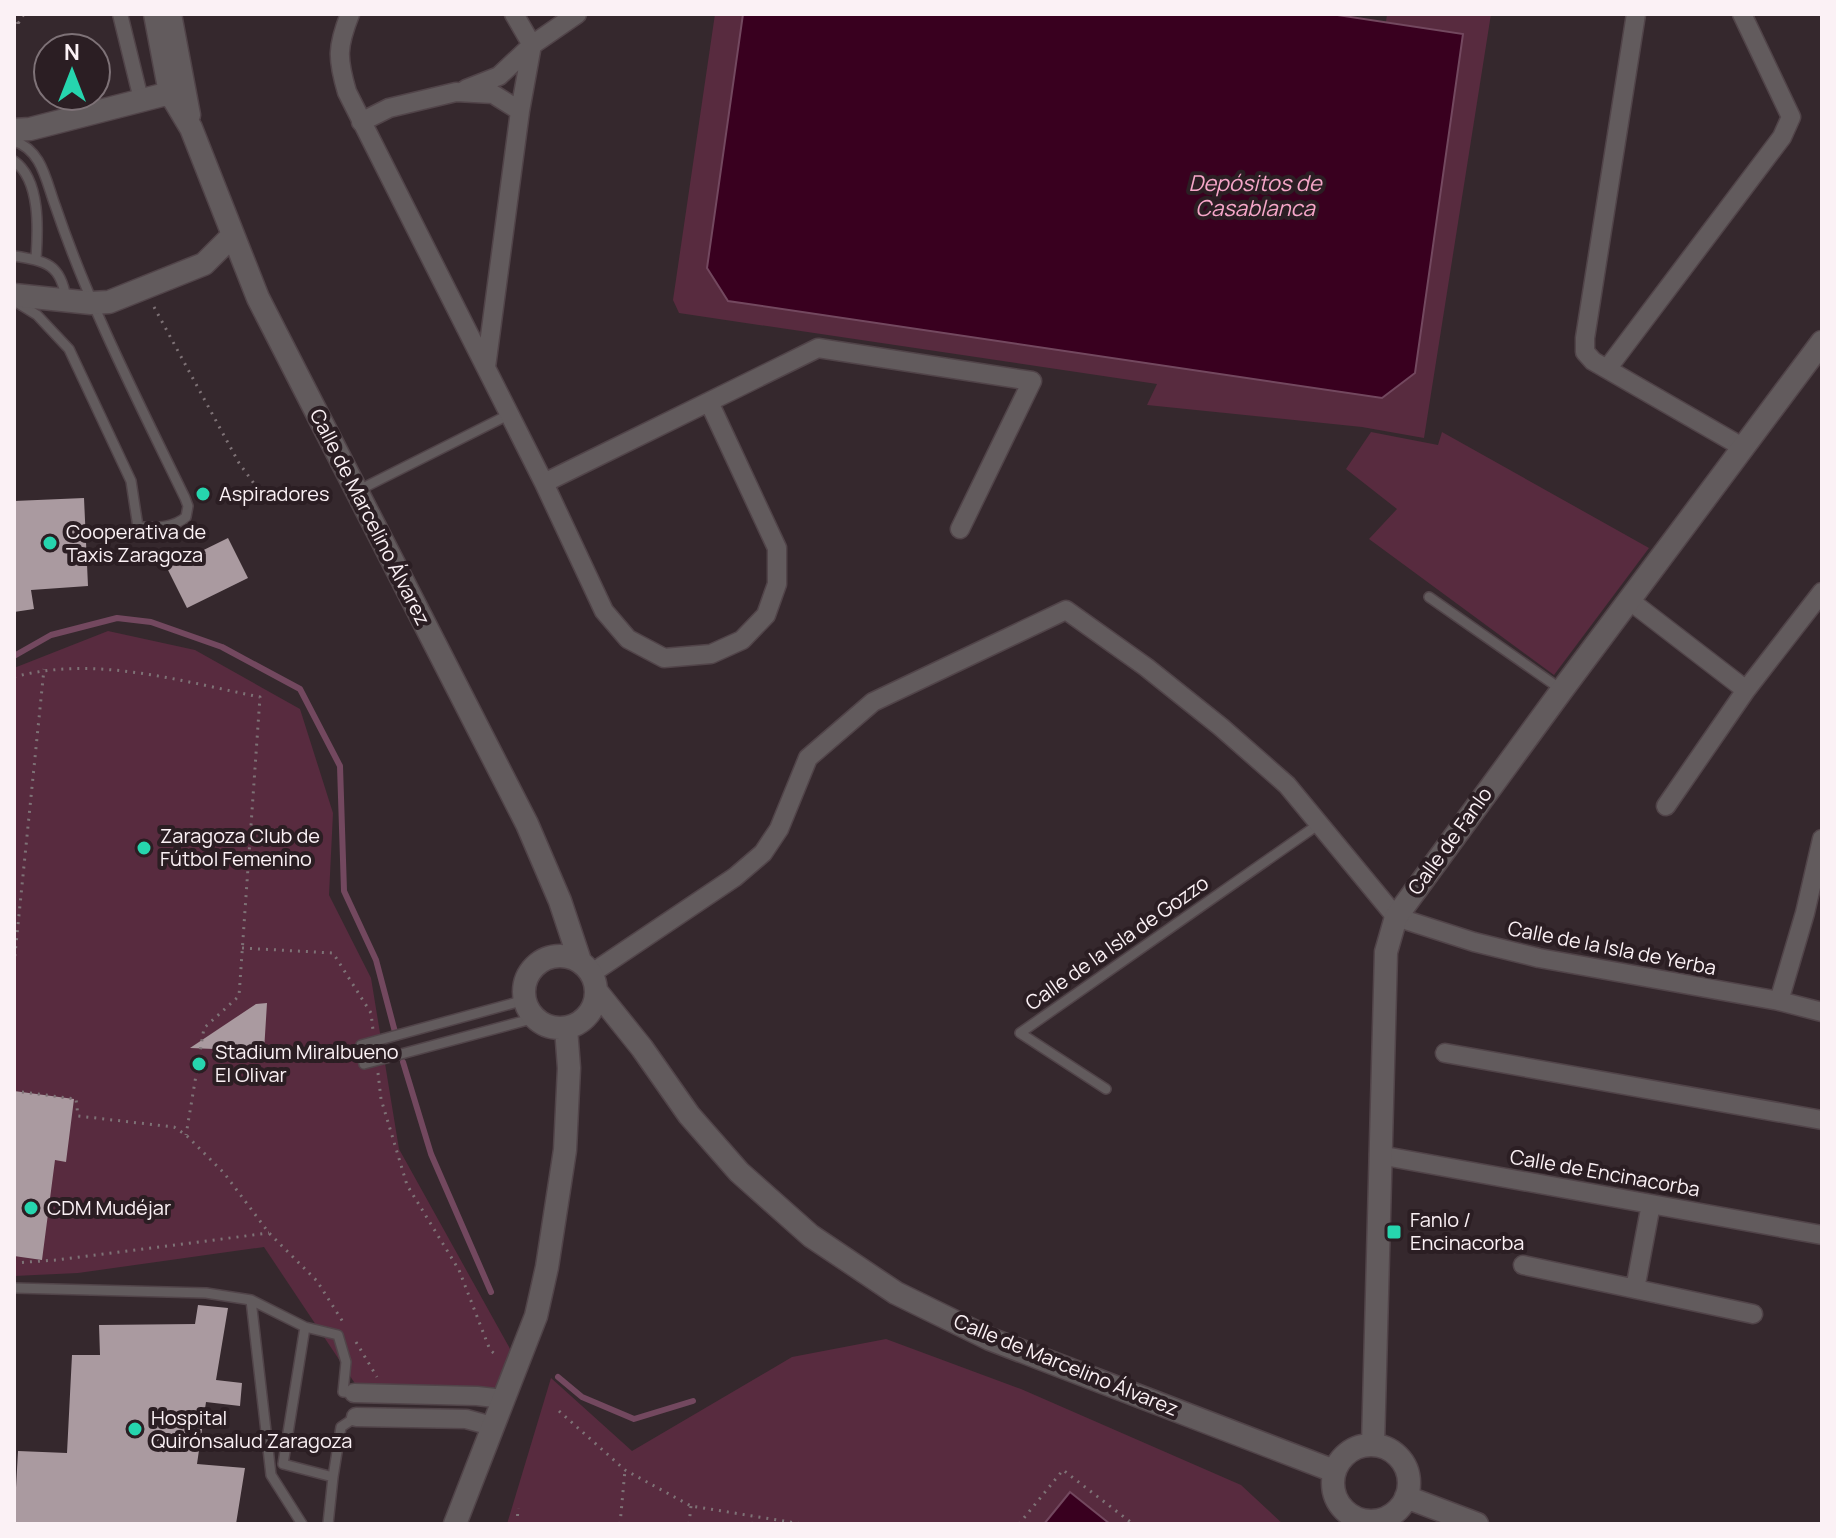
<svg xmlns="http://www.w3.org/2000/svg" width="1836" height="1538" font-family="Manrope,sans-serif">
	<rect width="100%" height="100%" fill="#35282d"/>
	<!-- green -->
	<path fill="#582b3f" d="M715 14H743L707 268 1463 34 1386 22 1387 14H1491L1424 438 1362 427 1147 405 1157 384 679 313 673 300Z
		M1371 432 1438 445 1442 432 1649 548 1554 675 1369 539 1397 509 1346 469Z
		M108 631 195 650 300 709 333 813 329 895 371 978 399 1149 524 1374 512 1399 360 1391 264 1247 78 1273 14 1276V668Z
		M886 1339 1021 1389 1241 1485 1283 1524H507L551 1378 632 1451 792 1357Z"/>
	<!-- water -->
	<path fill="#39001f" stroke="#73485f" stroke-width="2" d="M743 14H1331L1463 34 1415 373 1382 398 728 301 707 268Z
		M1070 1492 1110 1524H1044Z"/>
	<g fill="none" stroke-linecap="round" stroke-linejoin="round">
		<!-- stream -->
		<path stroke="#73485f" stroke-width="6" d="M14 656 51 635 117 618 151 622 222 647 300 689 340 766 344 891 376 960 395 1032
			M403 1062 431 1154 491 1292
			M558 1377 582 1397 634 1419 693 1401"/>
	</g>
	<!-- building -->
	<path fill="#aa9aa0" d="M84 498 88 586 31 590 34 609 14 612V501Z
		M228 538 248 578 187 608 167 568Z
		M267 1003 264 1051 190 1048 256 1004Z
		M14 1091 74 1099 66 1162 55 1160 42 1260 14 1256Z
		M198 1305 228 1308 216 1380 242 1383 240 1406 206 1402 197 1464 245 1468 236 1524H14L18 1451 67 1453 72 1355H100L99 1325 195 1324Z"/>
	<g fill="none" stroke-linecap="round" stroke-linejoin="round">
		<defs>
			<path id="service" d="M14 141C42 150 46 181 55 205 89 306 138 401 185 498L188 506 186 517C172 529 155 527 138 527L131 481 69 349 37 315 16 302
				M14 161C41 180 38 231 36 259
				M14 256C46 261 61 264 66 299
				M357 491 510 414
				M1429 597 1562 690
				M525 1000 361 1045 364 1064 535 1018
				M1106 1089 1020 1033 1319 824
				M14 1288 206 1293 251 1300 271 1475 302 1524
				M251 1300 305 1327
				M354 1393 343 1392 346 1362 338 1335 305 1327 283 1464 333 1477 341 1427 356 1417
				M328 1524 333 1477"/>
			<path id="pedestrian" d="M120 14 139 91"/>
			<path id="minor" d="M350 14C337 47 337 58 347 92L544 483 604 611 628 639 664 658 711 654 742 640 766 615 777 584V548L709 402
				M1636 14 1585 338V352L1593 361 1744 448
				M466 89 499 76 532 45 577 14
				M361 122 389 108 456 92 493 94 520 111
				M486 367 520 111 532 45 514 14
				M1607 369 1782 137 1791 117 1742 14
				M544 483 818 348 1032 381 960 529
				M1629 600 1746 690
				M1666 806 1746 690 1822 592
				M592 973 735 877 763 853 779 829 808 758 873 702 1066 610 1146 667 1221 727 1287 785 1396 917 1474 942 1539 958 1779 1001 1822 1012
				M1779 1001 1805 913 1822 839
				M1445 1053 1822 1120
				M1379 1155 1822 1235
				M1523 1265 1753 1314
				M1635 1289 1651 1204
				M354 1393 477 1396 504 1399
				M356 1417 466 1419 492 1426"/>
			<path id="tertiary" d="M155 14 170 93 191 128 258 298 527 824 560 901 580 961
				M170 14 189 115
				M14 130 30 129 170 93
				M14 295 91 303 109 302 204 264 232 236
				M524 992a36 36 0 1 1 72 0a36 36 0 1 1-72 0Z
				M597 992 642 1048 689 1115 739 1172 811 1236 896 1293 990 1339 1334 1471
				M1333 1483a38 38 0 1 1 76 0a38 38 0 1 1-76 0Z
				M1373 1445 1386 952 1396 917 1562 690 1822 342
				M1406 1497 1477 1524
				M455 1524 536 1316 547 1267 565 1150 569 1068 566 1028"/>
		</defs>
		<!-- service casing -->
		<use href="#service" stroke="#514449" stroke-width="12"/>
		<!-- pedestrian casing -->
		<use href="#pedestrian" stroke="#514449" stroke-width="17"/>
		<!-- minor casing -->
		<use href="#minor" stroke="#514449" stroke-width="21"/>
		<!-- tertiary casing -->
		<use href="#tertiary" stroke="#514449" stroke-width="25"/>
		<!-- path -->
		<path stroke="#7e7276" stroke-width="3" stroke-dasharray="2 6" stroke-linecap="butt" d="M17 14 18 26
			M14 30 24 14
			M154 307 239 463 266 500
			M14 677C95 655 180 681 260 697L239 996 204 1028 186 1135
			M242 948 333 953 371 1013 373 1030
			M14 964 44 669
			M378 1073 381 1099 407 1185 459 1270 490 1350 495 1354
			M14 1091 76 1099 78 1116 174 1127 186 1135 224 1173 269 1233 317 1281 343 1322
			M14 1263 56 1260 269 1233
			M356 1342 377 1377
			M559 1411 625 1470 691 1506 802 1524
			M517 1524 518 1508
			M620 1524 625 1470
			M689 1524 691 1506
			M753 1524 754 1516
			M1019 1524 1063 1470 1133 1524"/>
		<!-- service -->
		<use href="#service" stroke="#625b5d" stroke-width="9"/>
		<!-- pedestrian -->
		<use href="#pedestrian" stroke="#625b5d" stroke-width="14"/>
		<!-- minor -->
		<use href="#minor" stroke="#625b5d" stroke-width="18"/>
		<!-- tertiary -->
		<use href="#tertiary" stroke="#625b5d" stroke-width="22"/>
	</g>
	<!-- markers -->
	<g fill="#26d5ae" stroke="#2b1e23" stroke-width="3">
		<circle cx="203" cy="494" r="8"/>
		<circle cx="50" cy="543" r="8"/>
		<circle cx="144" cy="848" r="8"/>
		<circle cx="199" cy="1064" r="8"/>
		<circle cx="31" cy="1208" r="8"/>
		<rect x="1386" y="1224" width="16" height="16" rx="4"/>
		<circle cx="135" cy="1429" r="8"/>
	</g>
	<g text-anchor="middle" stroke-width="8" stroke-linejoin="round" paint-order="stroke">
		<!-- poi labels -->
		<g font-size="20" fill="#fbf1f5" stroke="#2b1e23" text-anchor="start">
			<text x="219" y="501">Aspiradores</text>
			<text x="66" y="539">Cooperativa de<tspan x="66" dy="23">Taxis Zaragoza</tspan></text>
			<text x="160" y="843">Zaragoza Club de<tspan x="160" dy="23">Fútbol Femenino</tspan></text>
			<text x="215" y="1059">Stadium Miralbueno<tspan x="215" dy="23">El Olivar</tspan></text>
			<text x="47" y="1215">CDM Mudéjar</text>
			<text x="1410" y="1227">Fanlo /<tspan x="1410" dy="23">Encinacorba</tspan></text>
			<text x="151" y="1425">Hospital<tspan x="151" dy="23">Quirónsalud Zaragoza</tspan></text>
		</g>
		<!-- street labels -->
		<g font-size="20" fill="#fbf1f5" stroke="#2b1e23">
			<text transform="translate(370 517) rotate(63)" y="7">Calle de Marcelino Álvarez</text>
			<text transform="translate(1450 841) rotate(-54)" y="7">Calle de Fanlo</text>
			<text transform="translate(1117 943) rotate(-35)" y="7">Calle de la Isla de Gozzo</text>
			<text transform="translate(1612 948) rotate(11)" y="7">Calle de la Isla de Yerba</text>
			<text transform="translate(1605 1173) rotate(10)" y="7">Calle de Encinacorba</text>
			<text transform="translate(1066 1365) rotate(22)" y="7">Calle de Marcelino Álvarez</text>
		</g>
		<!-- water labels -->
		<g font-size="22" font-style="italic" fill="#f5a6c8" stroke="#2b1e23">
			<text x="1255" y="191">Depósitos de<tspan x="1255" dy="25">Casablanca</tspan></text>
		</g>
	</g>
	<!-- border -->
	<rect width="1836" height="1538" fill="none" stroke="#fbf1f5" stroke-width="32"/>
	<!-- north arrow -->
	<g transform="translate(72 72)"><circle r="38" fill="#2b1e23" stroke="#7e7277" stroke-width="2"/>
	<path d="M0-6L14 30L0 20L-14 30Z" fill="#26d5ae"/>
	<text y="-12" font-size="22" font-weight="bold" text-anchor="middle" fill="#fbf1f5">N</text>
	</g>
</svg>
